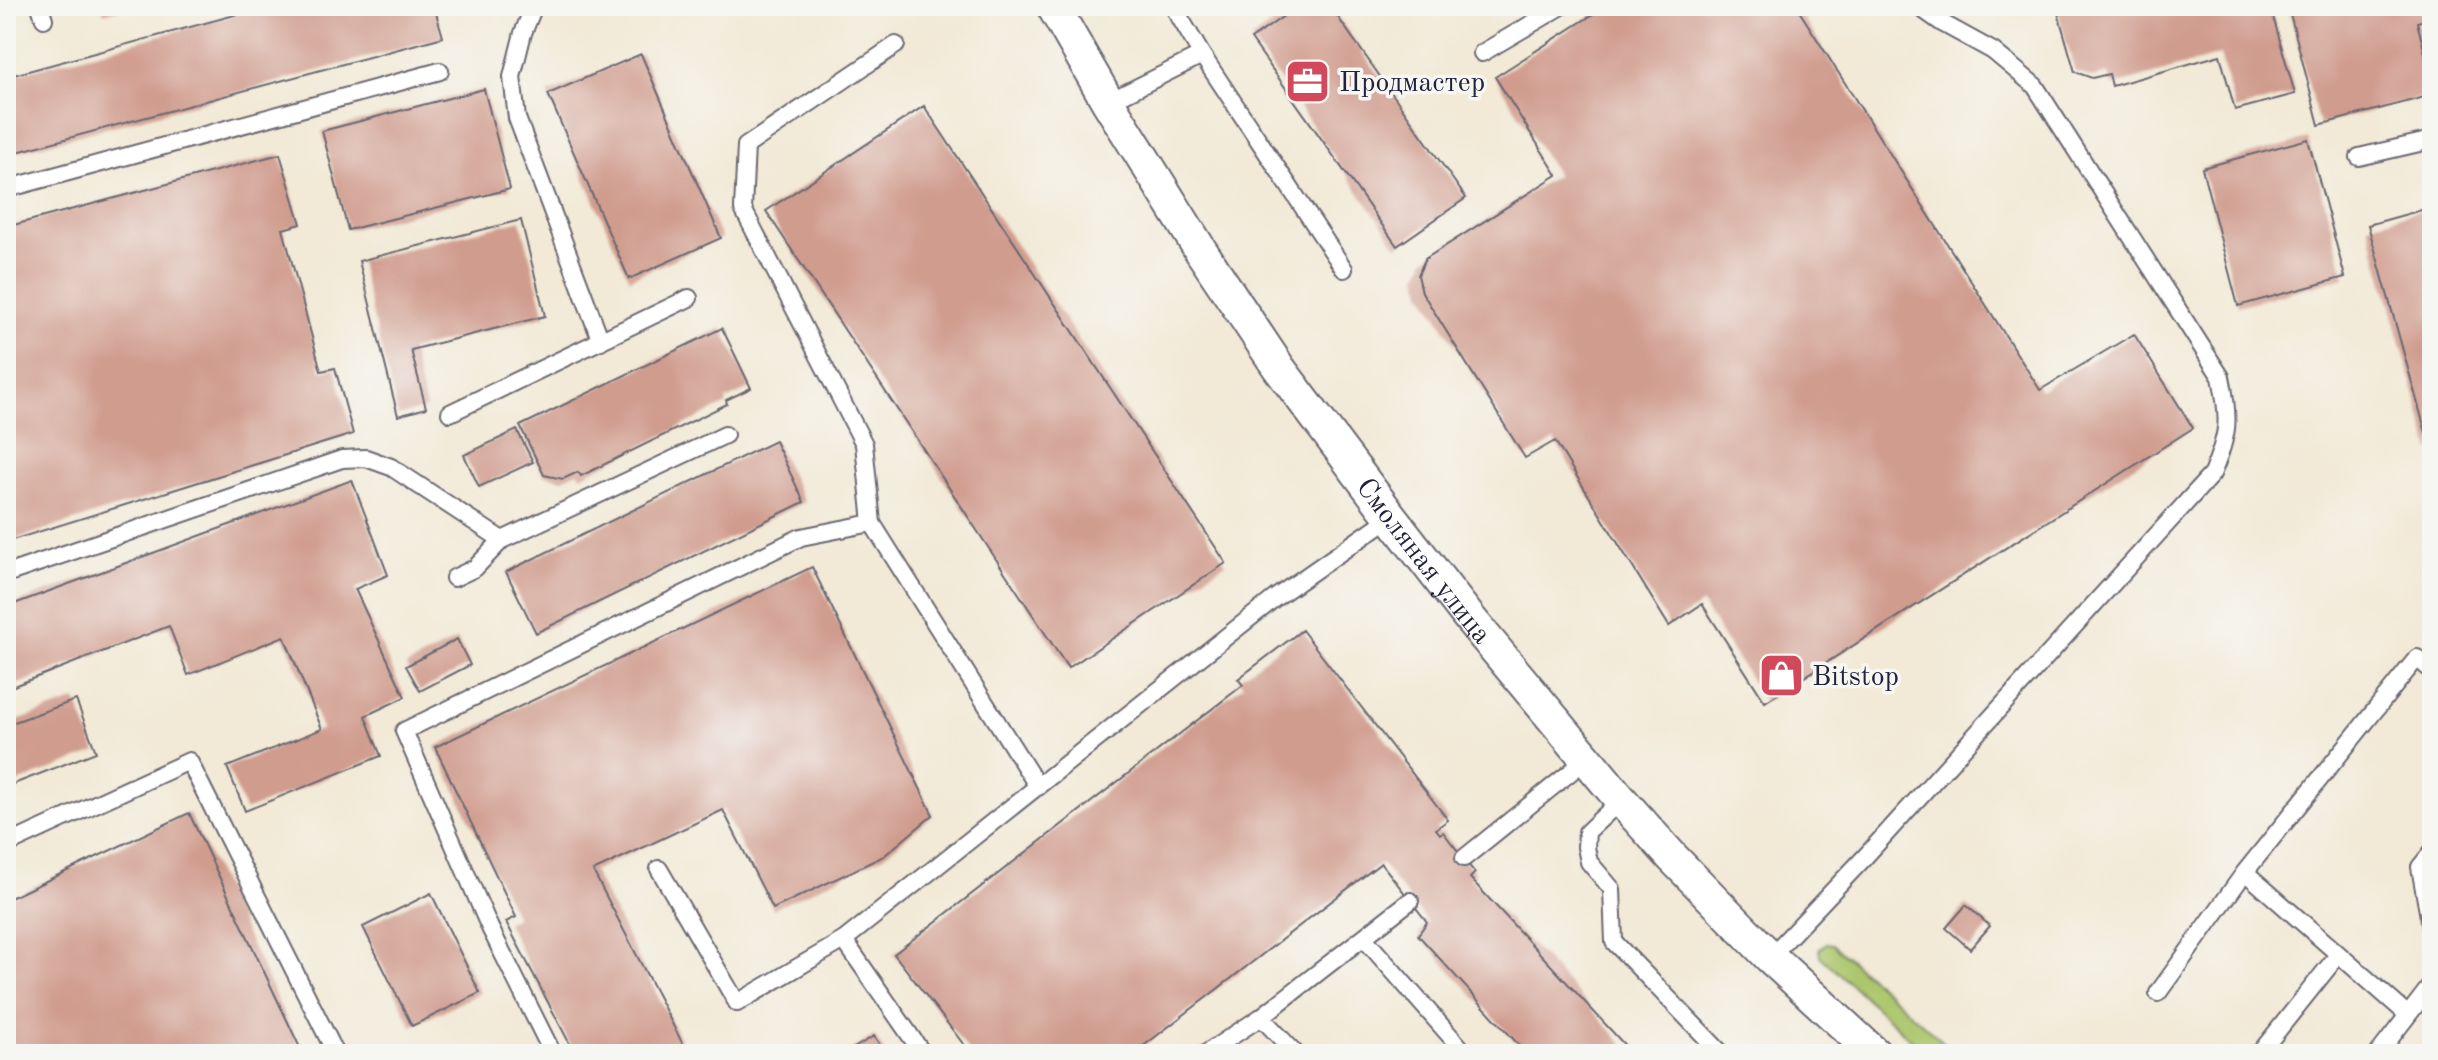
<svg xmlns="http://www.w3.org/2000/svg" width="2438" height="1060" font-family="'Old Standard TT',serif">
	<rect width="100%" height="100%" fill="#f6f6f2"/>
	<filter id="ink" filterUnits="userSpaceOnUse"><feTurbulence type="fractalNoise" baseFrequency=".0125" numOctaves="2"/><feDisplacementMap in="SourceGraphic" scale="16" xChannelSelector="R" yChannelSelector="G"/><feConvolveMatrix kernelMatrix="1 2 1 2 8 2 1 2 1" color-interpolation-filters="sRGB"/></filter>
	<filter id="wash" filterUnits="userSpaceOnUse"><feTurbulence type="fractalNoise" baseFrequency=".006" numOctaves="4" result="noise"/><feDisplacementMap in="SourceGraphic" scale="32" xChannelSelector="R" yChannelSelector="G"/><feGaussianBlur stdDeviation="1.8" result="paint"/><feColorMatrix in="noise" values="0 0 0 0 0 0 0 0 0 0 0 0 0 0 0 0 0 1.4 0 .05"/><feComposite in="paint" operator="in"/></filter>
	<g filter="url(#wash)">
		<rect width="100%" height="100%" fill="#f2e9d6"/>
		<!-- green -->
		<path fill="#abc66c" stroke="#667454" stroke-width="2" d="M1826 943 1832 944 1957 1054H1927L1820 956 1819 950Z"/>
		<g id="blocks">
			<!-- building -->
			<path fill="#d09c8e" d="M102 6H126V7L104 13Z
				M268 6H434L443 37 6 155V77Z
				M1298 6H1330L1466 198 1397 246 1251 39Z
				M1606 6H1796L2040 390 2134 334 2193 428 1765 702 1702 604 1669 626 1555 441 1525 458 1422 292 1418 275 1425 259 1557 175 1495 77Z
				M2056 6H2270L2295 94 2235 110 2220 55 2112 86 2109 74 2092 78 2075 72Z
				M2288 6H2425L2429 19 2417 22 2432 81V95L2319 125Z
				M641 54 721 238 629 279 548 94Z
				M484 89 510 189 348 230 322 131Z
				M924 106 1226 563 1068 668 766 211Z
				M2308 139 2345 277 2238 306 2202 168Z
				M280 154 301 224 283 229 321 371 335 368 353 434 6 542V227Z
				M2432 207V450L2431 451 2368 225Z
				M521 220 545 316 411 350 426 408 398 416 359 261Z
				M722 328 751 388 726 400 727 404 581 476 578 472 563 479 544 475 520 426Z
				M517 430 533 462 479 487 464 455Z
				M775 441 804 502 536 633 506 572Z
				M352 480 388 575 355 589 405 697 365 716 381 756 245 811 227 767 322 729 284 636 188 675 169 626 6 689V607Z
				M812 567 933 815 884 856 773 909 723 810 593 871 688 1054H575L506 922 516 917 435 747Z
				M1302 630 1448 820 1436 829 1440 834 1443 832 1475 873 1470 878 1633 1054H1527L1418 935 1427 922 1381 863 1133 1054H971L894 954 1243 685 1238 679Z
				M457 639 470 665 420 691 406 666Z
				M76 700 96 752 6 787V725Z
				M189 813 303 1054H6V900Z
				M431 893 480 993 412 1026 363 927Z
				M1966 905 1990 926 1970 949 1946 928Z
				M874 1036 886 1054H844Z"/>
		</g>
	</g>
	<g filter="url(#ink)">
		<use href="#blocks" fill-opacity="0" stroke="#6b6871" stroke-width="2"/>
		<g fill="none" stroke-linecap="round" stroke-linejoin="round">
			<defs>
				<path id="service" d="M40 6 44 19
					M534 6 523 33 512 77 517 118 601 341
					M1173 6 1202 55
					M896 45 746 146 743 209 864 444 872 523 1038 787
					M1482 53 1562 6
					M1108 102 1202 55 1344 269
					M2359 157 2432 140
					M6 189 440 71
					M450 413 689 298
					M6 574 342 459 366 458 391 467 502 540 725 435
					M454 578 475 568 502 540
					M1621 800 1587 832 1586 847 1589 862 1612 889 1614 942 1722 1054
					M6 845 189 761 336 1054
					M2432 852 2420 867 2432 934
					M1464 858 1587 759
					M659 869 737 1003 844 940 1275 598 1391 517
					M2245 872 2408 1015
					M1364 938 1466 1054
					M844 940 923 1054
					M1770 957 1863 859 2212 474C2229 433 2230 420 2221 377L2035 86 1993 51 1942 23 1918 6
					M2158 993 2245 872 2417 658 2432 671
					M1261 1017 1296 1054
					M553 1054 490 928 404 731 801 537 872 523
					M1205 1054 1261 1017 1410 901
					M2259 1054 2338 955
					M2378 1054 2432 984"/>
				<g id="minor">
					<path id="s1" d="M1053 6 1108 102 1201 251 1279 368 1391 517 1471 620 1621 800 1673 858 1770 957 1875 1054"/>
				</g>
			</defs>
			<!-- service casing -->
			<use href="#service" stroke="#6b6871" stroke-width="20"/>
			<!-- minor casing -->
			<use href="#minor" stroke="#6b6871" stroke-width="36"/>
			<!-- service -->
			<use href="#service" stroke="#fff" stroke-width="16"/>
			<!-- minor -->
			<use href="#minor" stroke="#fff" stroke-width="32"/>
		</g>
	</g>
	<!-- icons -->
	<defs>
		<symbol id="office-square" viewBox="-11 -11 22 22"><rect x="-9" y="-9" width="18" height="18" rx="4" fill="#d1495b" stroke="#f6f6f2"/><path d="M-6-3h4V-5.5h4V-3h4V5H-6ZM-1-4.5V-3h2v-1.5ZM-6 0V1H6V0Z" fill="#fff"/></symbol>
		<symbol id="shop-square" viewBox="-11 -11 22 22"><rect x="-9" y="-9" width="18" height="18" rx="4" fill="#d1495b" stroke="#f6f6f2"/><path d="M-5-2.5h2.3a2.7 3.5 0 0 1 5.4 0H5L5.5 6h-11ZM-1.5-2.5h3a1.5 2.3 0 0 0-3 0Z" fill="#fff"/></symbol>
	</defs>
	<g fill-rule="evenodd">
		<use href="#office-square" x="1282" y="56" width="51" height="51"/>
		<use href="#shop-square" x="1756" y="650" width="51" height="51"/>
	</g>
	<g text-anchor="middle" stroke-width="7" stroke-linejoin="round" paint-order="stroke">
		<!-- poi labels -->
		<g font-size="28" fill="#22223b" stroke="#f6f6f2" text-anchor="start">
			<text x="1339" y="91">Продмастер</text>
			<text x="1812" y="685">Bitstop</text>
		</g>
		<!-- street labels -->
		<g font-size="28" fill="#22223b" stroke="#f6f6f2">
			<text dy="10" stroke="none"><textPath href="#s1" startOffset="668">Смоляная улица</textPath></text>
		</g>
	</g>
	<!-- margin -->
	<rect width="2438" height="1060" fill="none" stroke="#f6f6f2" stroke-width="32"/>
</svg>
